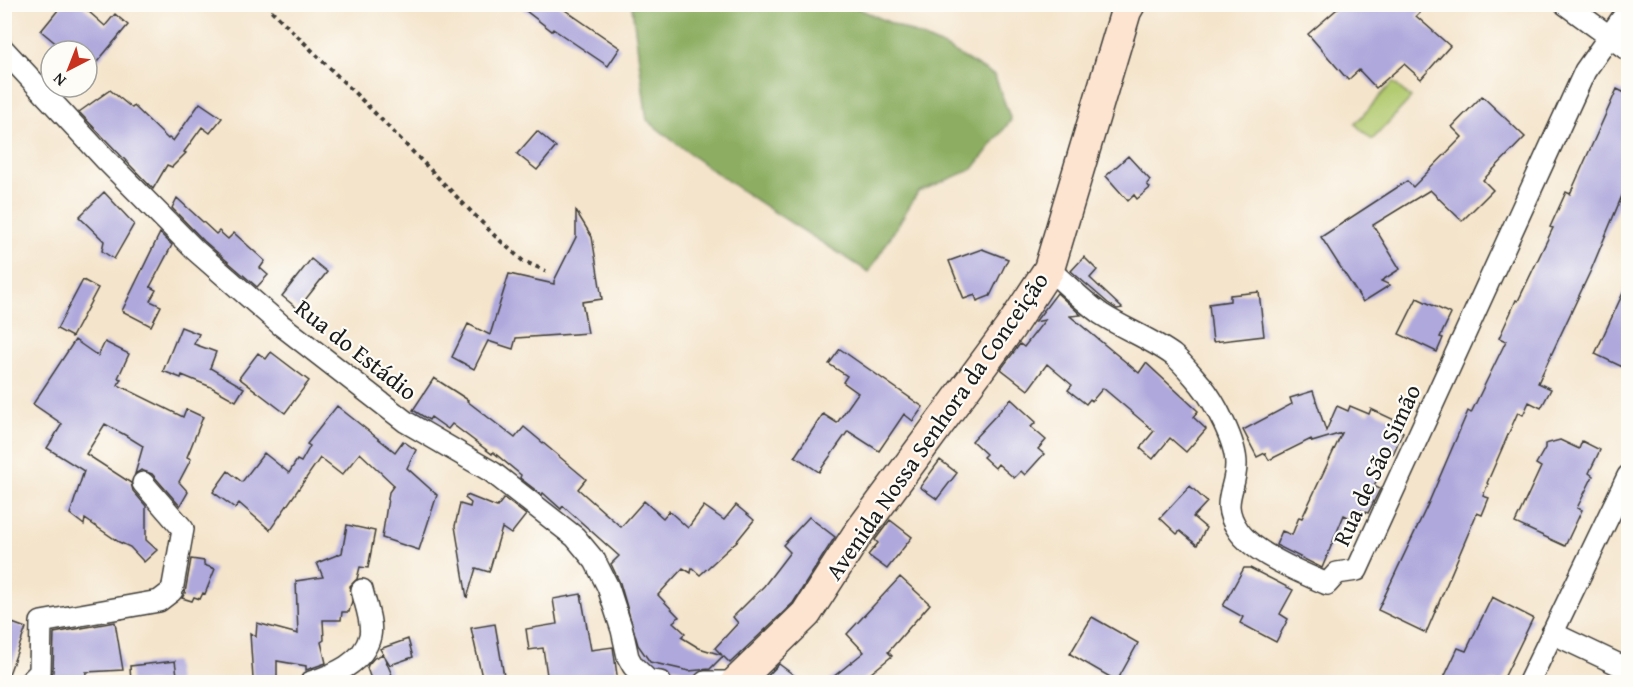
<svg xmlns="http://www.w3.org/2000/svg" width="1633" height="687" font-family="'Gentium Book Plus',serif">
	<rect width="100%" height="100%" fill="#fdfcf7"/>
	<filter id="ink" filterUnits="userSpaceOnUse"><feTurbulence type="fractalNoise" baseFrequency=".0167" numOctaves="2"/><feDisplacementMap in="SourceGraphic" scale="12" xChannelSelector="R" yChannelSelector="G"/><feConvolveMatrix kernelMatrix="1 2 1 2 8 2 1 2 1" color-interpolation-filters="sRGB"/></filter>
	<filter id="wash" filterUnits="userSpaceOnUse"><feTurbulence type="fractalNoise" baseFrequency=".008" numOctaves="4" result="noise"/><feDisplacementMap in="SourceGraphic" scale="24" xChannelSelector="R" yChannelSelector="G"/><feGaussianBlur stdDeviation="1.35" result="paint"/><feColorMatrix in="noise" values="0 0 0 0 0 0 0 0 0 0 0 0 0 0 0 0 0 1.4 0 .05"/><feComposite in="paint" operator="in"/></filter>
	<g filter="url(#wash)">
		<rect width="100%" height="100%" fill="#f4e4cb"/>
		<!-- green -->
		<path fill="#b2ca6f" stroke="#677346" stroke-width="1.5" d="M1393 82 1411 98 1372 140 1355 124Z"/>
		<!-- forest -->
		<path fill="#8dae62" stroke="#54653f" stroke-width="1.5" d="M630 5H854L857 8 947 48 995 76 1011 120 973 169 918 192 869 272C795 226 714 176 647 120L632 7Z"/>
		<g id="blocks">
			<!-- building -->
			<path fill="#aea8dc" d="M63 4H80L105 26 115 14 128 25 87 74V51H65L41 31Z
				M517 4H556L620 48 608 66 553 29 552 31Z
				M1343 4H1428L1416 16 1450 46 1421 79 1404 64 1376 88 1359 70 1348 80 1308 34Z
				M1617 89 1629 95V179L1591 270 1538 383 1551 389 1541 408 1529 402 1523 415 1518 412 1487 483 1488 484 1483 496 1489 498 1482 515 1477 513 1426 633 1378 610 1429 502 1468 411 1471 413 1506 341 1499 338 1510 314 1516 300 1518 301 1553 228 1550 227 1566 192 1570 194Z
				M110 90 132 108 134 106 168 139 169 138 173 141 200 103 222 118 210 133 202 127 184 152 186 153 172 167 167 165 153 189 79 112Z
				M1482 96 1525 137 1483 180 1493 190 1462 221 1430 190 1373 225 1400 269 1381 281 1390 285 1363 302 1321 237 1407 181 1413 187 1462 137 1452 127Z
				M537 131 556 147 537 170 517 154Z
				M1128 156 1150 180 1147 184 1150 188 1137 199 1134 195 1128 201 1106 176Z
				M104 192 134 224 114 259 102 251 104 241 79 217Z
				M177 198 216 234 219 231 228 239 234 233 265 261 260 268 268 275 257 287 204 241 172 208Z
				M576 211 592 237 602 299 582 302 588 333 516 338 513 349 488 341 474 369 452 357 468 324 490 335 509 274 554 284V281L576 237Z
				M160 233 172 245 150 287 156 290 150 301 161 306 151 326 122 311Z
				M982 249 1008 259 990 296 977 301 975 295 964 299 949 261Z
				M1084 257 1097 270 1090 278 1122 308 1117 309 1108 303 1071 271Z
				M311 259 327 272 298 309 282 296Z
				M83 280 98 288 72 337 57 329Z
				M1629 280V370L1595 354Z
				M1259 292 1264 336 1213 342 1209 304 1230 301V295Z
				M1057 293 1081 315 1070 316 1139 373 1146 363 1198 411 1193 417 1206 429 1186 452 1170 438 1153 459 1140 448 1154 431 1103 388 1092 401 1090 399 1086 404 1068 390 1072 385 1047 364 1028 390 1001 369 1020 344 1024 347 1045 320 1035 322Z
				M1417 298 1451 314 1440 337 1443 338 1437 352 1399 334Z
				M181 327 199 334 194 344 216 352 210 368 244 388 236 401 211 387 182 375 181 378 163 371Z
				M75 340 98 356 105 342 129 354 118 378 121 379 118 385 183 417 186 409 203 417 187 457 191 459 179 482 188 492 180 506 152 474 141 470 135 474 143 446 125 435 105 424 86 454 131 483 133 491 146 506V540L157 550 144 562 130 547 119 542 85 519 84 525 70 514 84 471 47 448 62 424 33 404Z
				M840 349 923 407 913 421 904 414 879 451 848 431 819 472 795 456 823 414 837 423 858 393 843 382 847 376 829 364Z
				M271 352 309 381 285 413 239 378 258 353 266 359Z
				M434 378 468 400 467 401 515 438 524 427 586 479 578 489 621 527 644 501 663 518 669 511 688 528 704 506 724 520 736 505 754 520 737 541 700 575 692 568 691 573 683 568 658 595 679 617 673 622 685 633 681 637 699 648 722 655 715 648 738 623 733 617 764 586 790 552 783 545 809 517 835 537 793 603 730 663 723 656 710 669 689 671 650 662 638 645 620 583 611 564 619 556 563 506 561 509 543 493 542 495 520 478 521 475 493 452 492 454 452 424 448 429 431 417 429 420 413 410Z
				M1313 391 1326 431 1337 406 1348 411 1350 406 1369 414 1371 409 1403 424 1400 431 1403 432 1393 454 1389 452 1374 486 1380 489 1368 513 1362 510 1357 521 1344 515 1322 568 1276 545 1282 531 1292 535 1299 517 1302 518 1342 433 1312 442 1311 439 1269 460 1265 453 1257 457 1243 430 1292 404 1290 398Z
				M1011 399 1036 422 1031 427 1046 440 1038 449 1044 454 1025 475 1021 471 1014 478 998 464 995 468 983 457 986 454 972 441Z
				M337 406 395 452 403 441 416 450 407 468 437 495 419 550 382 538 389 492 394 485 360 453 342 475 320 458 270 530 239 503 235 508 213 492 228 471 242 482 264 453 289 473 297 460 301 462 310 446 307 444Z
				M1560 440 1579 449 1582 441 1600 450 1589 473 1593 476 1577 508 1582 510 1565 546 1515 523 1541 467 1536 464 1545 448V444Z
				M940 460 957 473 937 499 920 487Z
				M1190 486 1207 502 1193 517 1206 528 1197 545 1180 531 1177 534 1160 518Z
				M467 495 497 507 504 498 526 515 511 534 502 528 489 572 476 568 467 598 455 526 460 504 470 507 471 503 465 498Z
				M890 520 912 537 887 569 868 555 878 543 875 540Z
				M347 525 375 531 368 568 360 567 357 579 350 586 352 601 349 612H342L341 620H323L324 640 321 642 326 663 306 670V666L277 661V678L253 679 250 633 256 637 257 623 298 634 296 581 323 577 317 563 342 553Z
				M191 559 204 561V565L215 569 205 594 203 593 200 599 194 597 192 601 182 598 185 593Z
				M1244 568H1250L1293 590 1280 614 1288 619 1276 642 1240 623 1243 617 1223 606Z
				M900 577 930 604 888 652 892 656 860 682H827L864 652 847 634Z
				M581 594 591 650 613 647 618 682H548L543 648 529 650 526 629 557 624 553 599Z
				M1492 597 1533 618 1502 682H1442L1458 648 1466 651Z
				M1092 617 1138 643 1117 681 1070 654Z
				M4 620 26 628 6 682 4 681Z
				M115 622 123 670 86 672 85 682H48L53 672 54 633Z
				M495 624 505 682H483L471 628Z
				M408 639 413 657 390 665 380 649Z
				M383 654 395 682H372L367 668 368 665 374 658Z
				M175 661 178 682H131L130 666Z
				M779 664 803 682H762Z"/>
		</g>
	</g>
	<g filter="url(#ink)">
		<use href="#blocks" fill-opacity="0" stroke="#3c3a36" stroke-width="1.5"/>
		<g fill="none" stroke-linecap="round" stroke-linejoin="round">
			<defs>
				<path id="street" d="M1565 4 1628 50
					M4 50 105 159 195 250 281 325 406 422 492 472 575 537 595 561 608 587 622 630 628 657 633 666 649 681 660 682
					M1049 269C1066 284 1083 301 1101 314 1124 329 1151 339 1173 355 1183 363 1192 375 1201 385 1215 402 1236 442 1236 464 1236 491 1219 502 1238 530 1253 553 1302 573 1327 584L1337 573 1357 570 1585 71 1628 10
					M1552 633 1628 669
					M30 682 40 672 41 622 159 601 172 591 183 529 143 483
					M311 682C333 675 364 663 370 636 373 623 365 603 362 590
					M705 682H736
					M1529 682 1628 476"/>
				<path id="secondary" d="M738 682H736L806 614 857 535 1010 328 1049 269 1126 11 1130 4"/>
			</defs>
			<!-- street casing -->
			<use href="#street" stroke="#3c3a36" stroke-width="24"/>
			<!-- secondary casing -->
			<use href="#secondary" stroke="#3c3a36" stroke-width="33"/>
			<!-- path -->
			<path stroke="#3c3a36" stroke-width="4" stroke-dasharray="4.5 4.5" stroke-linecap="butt" d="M265 4 368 106 495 236 523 261 546 271"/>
			<!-- street -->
			<use href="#street" stroke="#fff" stroke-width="21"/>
			<!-- secondary -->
			<use href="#secondary" stroke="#fde4d0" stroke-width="30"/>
		</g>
	</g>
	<g text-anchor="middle" stroke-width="4.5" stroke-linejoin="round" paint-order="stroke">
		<!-- street labels -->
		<g font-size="24" fill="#1c1c1c" stroke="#fdfcf7">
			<text transform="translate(356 350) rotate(38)" y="8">Rua do Estádio</text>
			<text transform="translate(937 426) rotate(-55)" y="8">Avenida Nossa Senhora da Conceição</text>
			<text transform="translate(1377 465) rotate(-65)" y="8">Rua de São Simão</text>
		</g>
	</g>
	<!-- margin -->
	<rect width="1633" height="687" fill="none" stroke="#fdfcf7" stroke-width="24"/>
	<!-- north arrow -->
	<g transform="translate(69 69) rotate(222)"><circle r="28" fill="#fdfcf7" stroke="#a3a29f" stroke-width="1.5"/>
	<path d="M0-4.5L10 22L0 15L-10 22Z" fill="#c8321e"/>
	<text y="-9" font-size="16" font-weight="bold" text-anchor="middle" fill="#1c1c1c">N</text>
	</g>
</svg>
